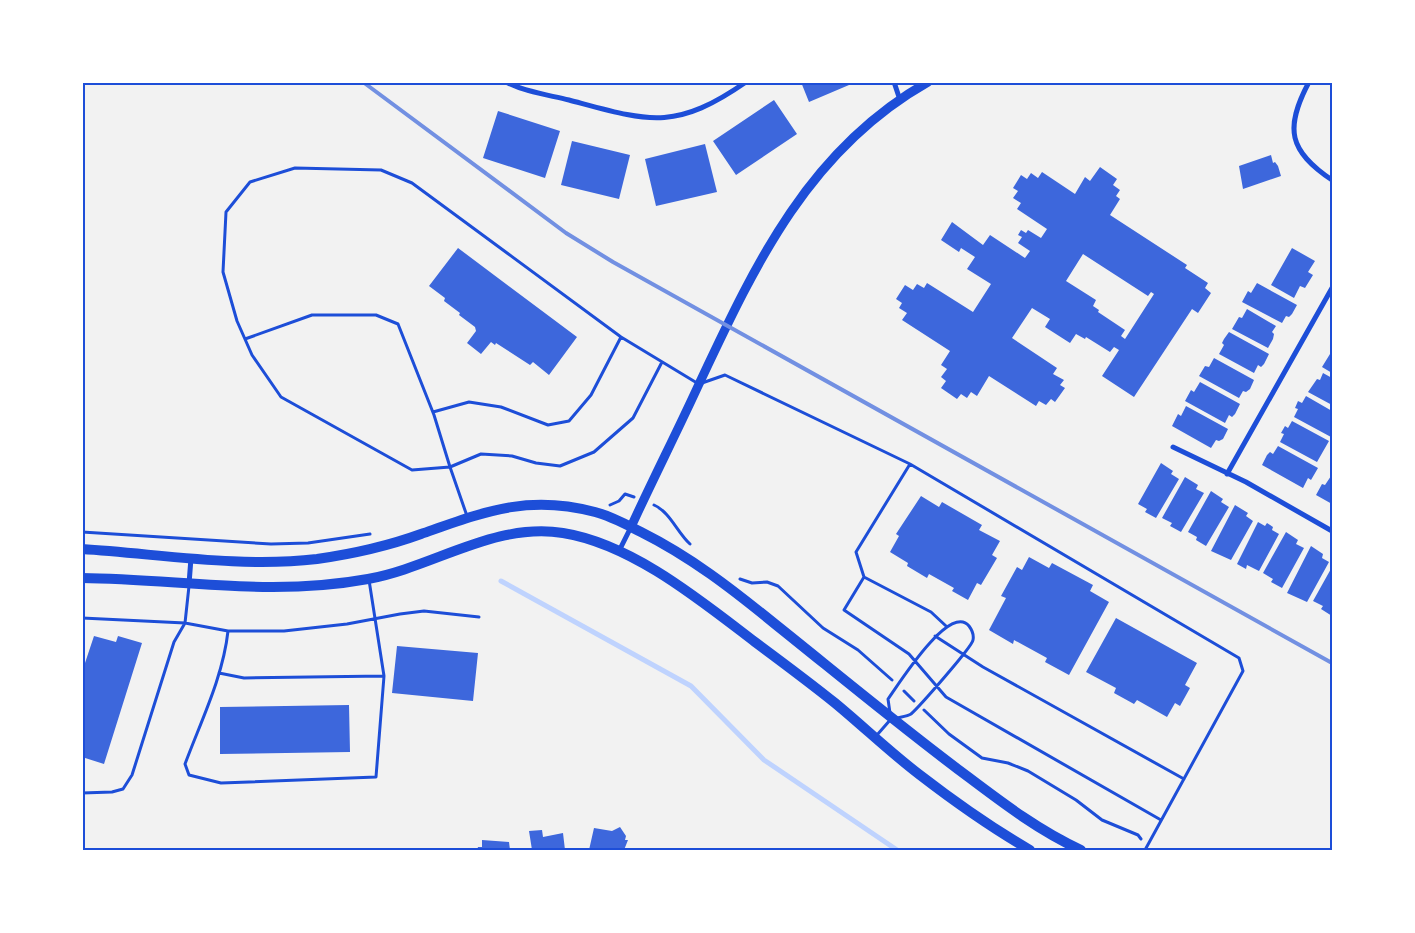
<svg xmlns="http://www.w3.org/2000/svg" width="1415" height="933" font-family="'Titillium Web',sans-serif">
	<rect width="100%" height="100%" fill="#f2f2f2"/>
	<g fill="none" stroke-linecap="round" stroke-linejoin="round">
		<!-- stream -->
		<path stroke="#bfd3fe" stroke-width="5" d="M501 581 691 686 764 760 897 850"/>
	</g>
	<!-- building -->
	<path fill="#3d67dc" fill-rule="evenodd" d="M801 82H848L849 85 809 102Z
		M774 100 797 134 736 175 713 141Z
		M498 111 560 131 545 178 483 158Z
		M572 141 630 155 619 199 561 185Z
		M705 144 717 192 656 206 645 159Z
		M1271 155 1273 163 1275 162 1278 166 1281 176 1243 189 1239 166Z
		M1100 167 1117 179 1113 185 1120 190 1116 196 1120 199 1110 215 1187 265 1185 268 1208 283 1205 288 1211 293 1198 313 1192 309 1134 397 1102 376 1119 350 1114 347 1110 352 1086 337 1085 339 1076 334 1070 343 1045 327 1050 319 1032 308 1012 338 1057 368 1053 374 1064 380 1060 385 1065 388 1055 402 1051 399 1046 405 1039 401 1036 406 989 376 977 396 971 392 967 398 961 394 957 399 941 388 946 381 941 377 947 369 941 365 950 351 902 320 907 313 899 308 902 303 896 299 905 285 913 290 917 284 924 288 927 283 973 312 991 284 967 269 975 257 961 248 959 252 941 240 952 222 983 245 990 235 1025 258 1030 251 1018 243 1022 237 1018 235 1021 230 1026 233 1028 230 1041 238 1047 229 1017 209 1021 203 1013 198 1018 191 1013 188 1021 175 1027 179 1031 173 1038 178 1042 172 1075 194 1085 177 1090 181ZM1083 254 1148 296 1151 292 1154 294 1125 339 1121 336 1125 330 1098 312 1099 310 1093 306 1096 300 1066 281Z
		M458 248 577 337 549 375 533 362 530 365 496 343 495 345 491 342 481 354 467 343 476 331 475 327 459 315 460 313 444 301 445 298 429 286Z
		M1292 248 1315 261 1308 272 1313 275 1305 288 1300 286 1294 298 1271 285Z
		M1257 283 1297 305 1292 314 1289 317 1286 316 1282 323 1242 302 1248 291 1251 293Z
		M1247 309 1276 326 1272 332 1274 334 1273 339 1268 348 1232 329 1239 317 1242 318Z
		M1229 332 1269 354 1264 364 1261 367 1258 365 1254 373 1219 354 1224 345 1222 343 1224 339Z
		M1330 354 1332 355V373L1322 367Z
		M1214 358 1254 380 1250 389 1246 392 1243 391 1239 398 1199 376 1205 366 1209 367Z
		M1323 373 1332 378V405L1308 392 1317 379 1320 380Z
		M1200 382 1240 404 1235 414 1232 417 1229 415 1225 423 1185 401 1191 390 1194 392Z
		M1306 396 1332 411 1331 437 1294 417 1298 409 1295 408 1298 401 1302 403Z
		M1186 406 1228 429 1223 439 1219 441 1216 440 1211 448 1172 426 1178 414 1181 416Z
		M1292 421 1329 441 1317 462 1280 442 1284 434 1281 433 1285 426 1288 428Z
		M1278 446 1318 468 1311 480 1308 478 1303 488 1262 465 1267 455 1270 452 1273 454Z
		M1161 463 1173 471 1171 474 1179 479 1156 518 1145 512 1147 509 1138 504Z
		M1331 476 1332 477V504L1316 495 1322 484 1325 485Z
		M1185 477 1198 485 1196 489 1204 493 1181 532 1170 526 1172 523 1162 518Z
		M1211 491 1223 499 1221 502 1229 507 1206 546 1196 540 1197 537 1188 532Z
		M921 496 939 507 942 502 982 525 979 530 1000 541 992 555 997 558 981 585 977 583 968 600 952 591 954 588 929 574 927 578 907 566 908 563 890 552 899 536 896 534Z
		M1235 505 1248 513 1246 516 1253 521 1231 560 1211 551Z
		M1258 522 1265 526 1267 523 1273 527 1272 530 1279 534 1259 571 1247 565 1246 569 1237 564Z
		M1286 532 1298 540 1296 544 1304 548 1282 588 1271 582 1273 579 1263 573Z
		M1311 546 1323 554 1322 558 1329 562 1307 602 1287 593Z
		M1029 557 1049 568 1052 563 1093 585 1090 591 1109 602 1069 675 1045 662 1047 658 1014 640 1013 644 989 630 1006 598 1001 596 1017 567 1022 570Z
		M1332 567V616L1321 609 1323 606 1313 601Z
		M1116 618 1197 663 1185 685 1190 688 1180 706 1175 703 1167 717 1137 700 1134 704 1114 693 1116 688 1086 672Z
		M94 636 116 642 118 636 142 643 104 764 82 757V672Z
		M397 646 478 653 473 701 392 693Z
		M349 705 350 752 220 754V707Z
		M620 827 626 836 625 840H628L624 850H589L594 828 612 831Z
		M542 830 543 837 563 833 565 850H532L529 831Z
		M482 840 509 842 510 850H477L478 847H482Z"/>
	<g fill="none" stroke-linecap="round" stroke-linejoin="round">
		<!-- path -->
		<path stroke="#1d4ed8" stroke-width="3" d="M610 505 619 501 625 494 634 497
			M654 505C670 512 677 532 690 544
			M82 532 271 544 308 543 370 534
			M740 579 752 583 767 582 778 586 823 628 858 650 892 680
			M904 691 914 701
			M924 710 949 734 982 758 1008 763 1028 771 1076 800 1102 820 1138 835 1141 839"/>
		<!-- service -->
		<path stroke="#1d4ed8" stroke-width="3" d="M245 339 312 315H376L398 324 434 415 450 467 481 454 512 456 536 463 560 466 594 452 633 418 662 362
			M702 383 725 375 910 464 1239 658 1243 671 1145 850
			M433 412 469 402 501 407 548 425 569 421 591 395 621 337
			M467 516 450 467 412 470 281 397 252 355 237 321 223 272 226 212 250 182 295 168 381 170 412 183 621 337 697 383
			M864 577 856 552 910 464
			M189 586 185 623 228 631C223 677 201 721 185 764L189 775 221 783 376 777 384 676 369 580
			M82 618 185 623 174 642 132 775 123 789 112 792 82 793
			M946 626 931 612 864 577 844 610 909 654 946 697 1161 820
			M228 631H284L347 624 400 614 424 611 479 617
			M935 636 983 667 1184 779
			M219 673 244 678 384 676
			M890 713 888 699C898 685 950 602 969 626 972 630 974 635 973 640 972 647 919 707 911 714 908 716 901 717 897 718
			M877 735 891 719"/>
		<!-- minor -->
		<path stroke="#1d4ed8" stroke-width="5" d="M506 82C525 92 549 95 569 100 648 121 674 132 746 82
			M894 82 900 100
			M1309 82C1284 129 1289 151 1332 180
			M1173 447 1246 482 1332 531
			M1227 474 1332 288
			M619 551 631 527
			M189 584 191 558"/>
		<!-- tertiary -->
		<path stroke="#1d4ed8" stroke-width="9" d="M631 527C653 479 677 432 699 384 755 265 808 150 928 82"/>
		<!-- secondary -->
		<path stroke="#1d4ed8" stroke-width="10" d="M82 549C160 554 239 568 317 559 352 554 388 546 421 534 484 512 527 494 595 512 611 516 627 525 641 532 691 557 732 589 775 624 835 672 894 721 955 767 995 797 1035 829 1081 850
			M82 578C180 579 270 597 368 579 434 567 494 522 563 533 632 544 700 600 755 642 782 662 809 682 835 703 864 727 891 753 920 775 955 802 992 828 1030 850"/>
		<!-- rail -->
		<path stroke="#7290e2" stroke-width="4" d="M363 82 566 233 613 262 1332 663"/>
	</g>
	<!-- border -->
	<rect width="1415" height="933" fill="none" stroke="#ffffff" stroke-width="168"/>
	<rect x="84" y="84" width="1247" height="765" fill="none" stroke="#1d4ed8" stroke-width="2"/>
</svg>
